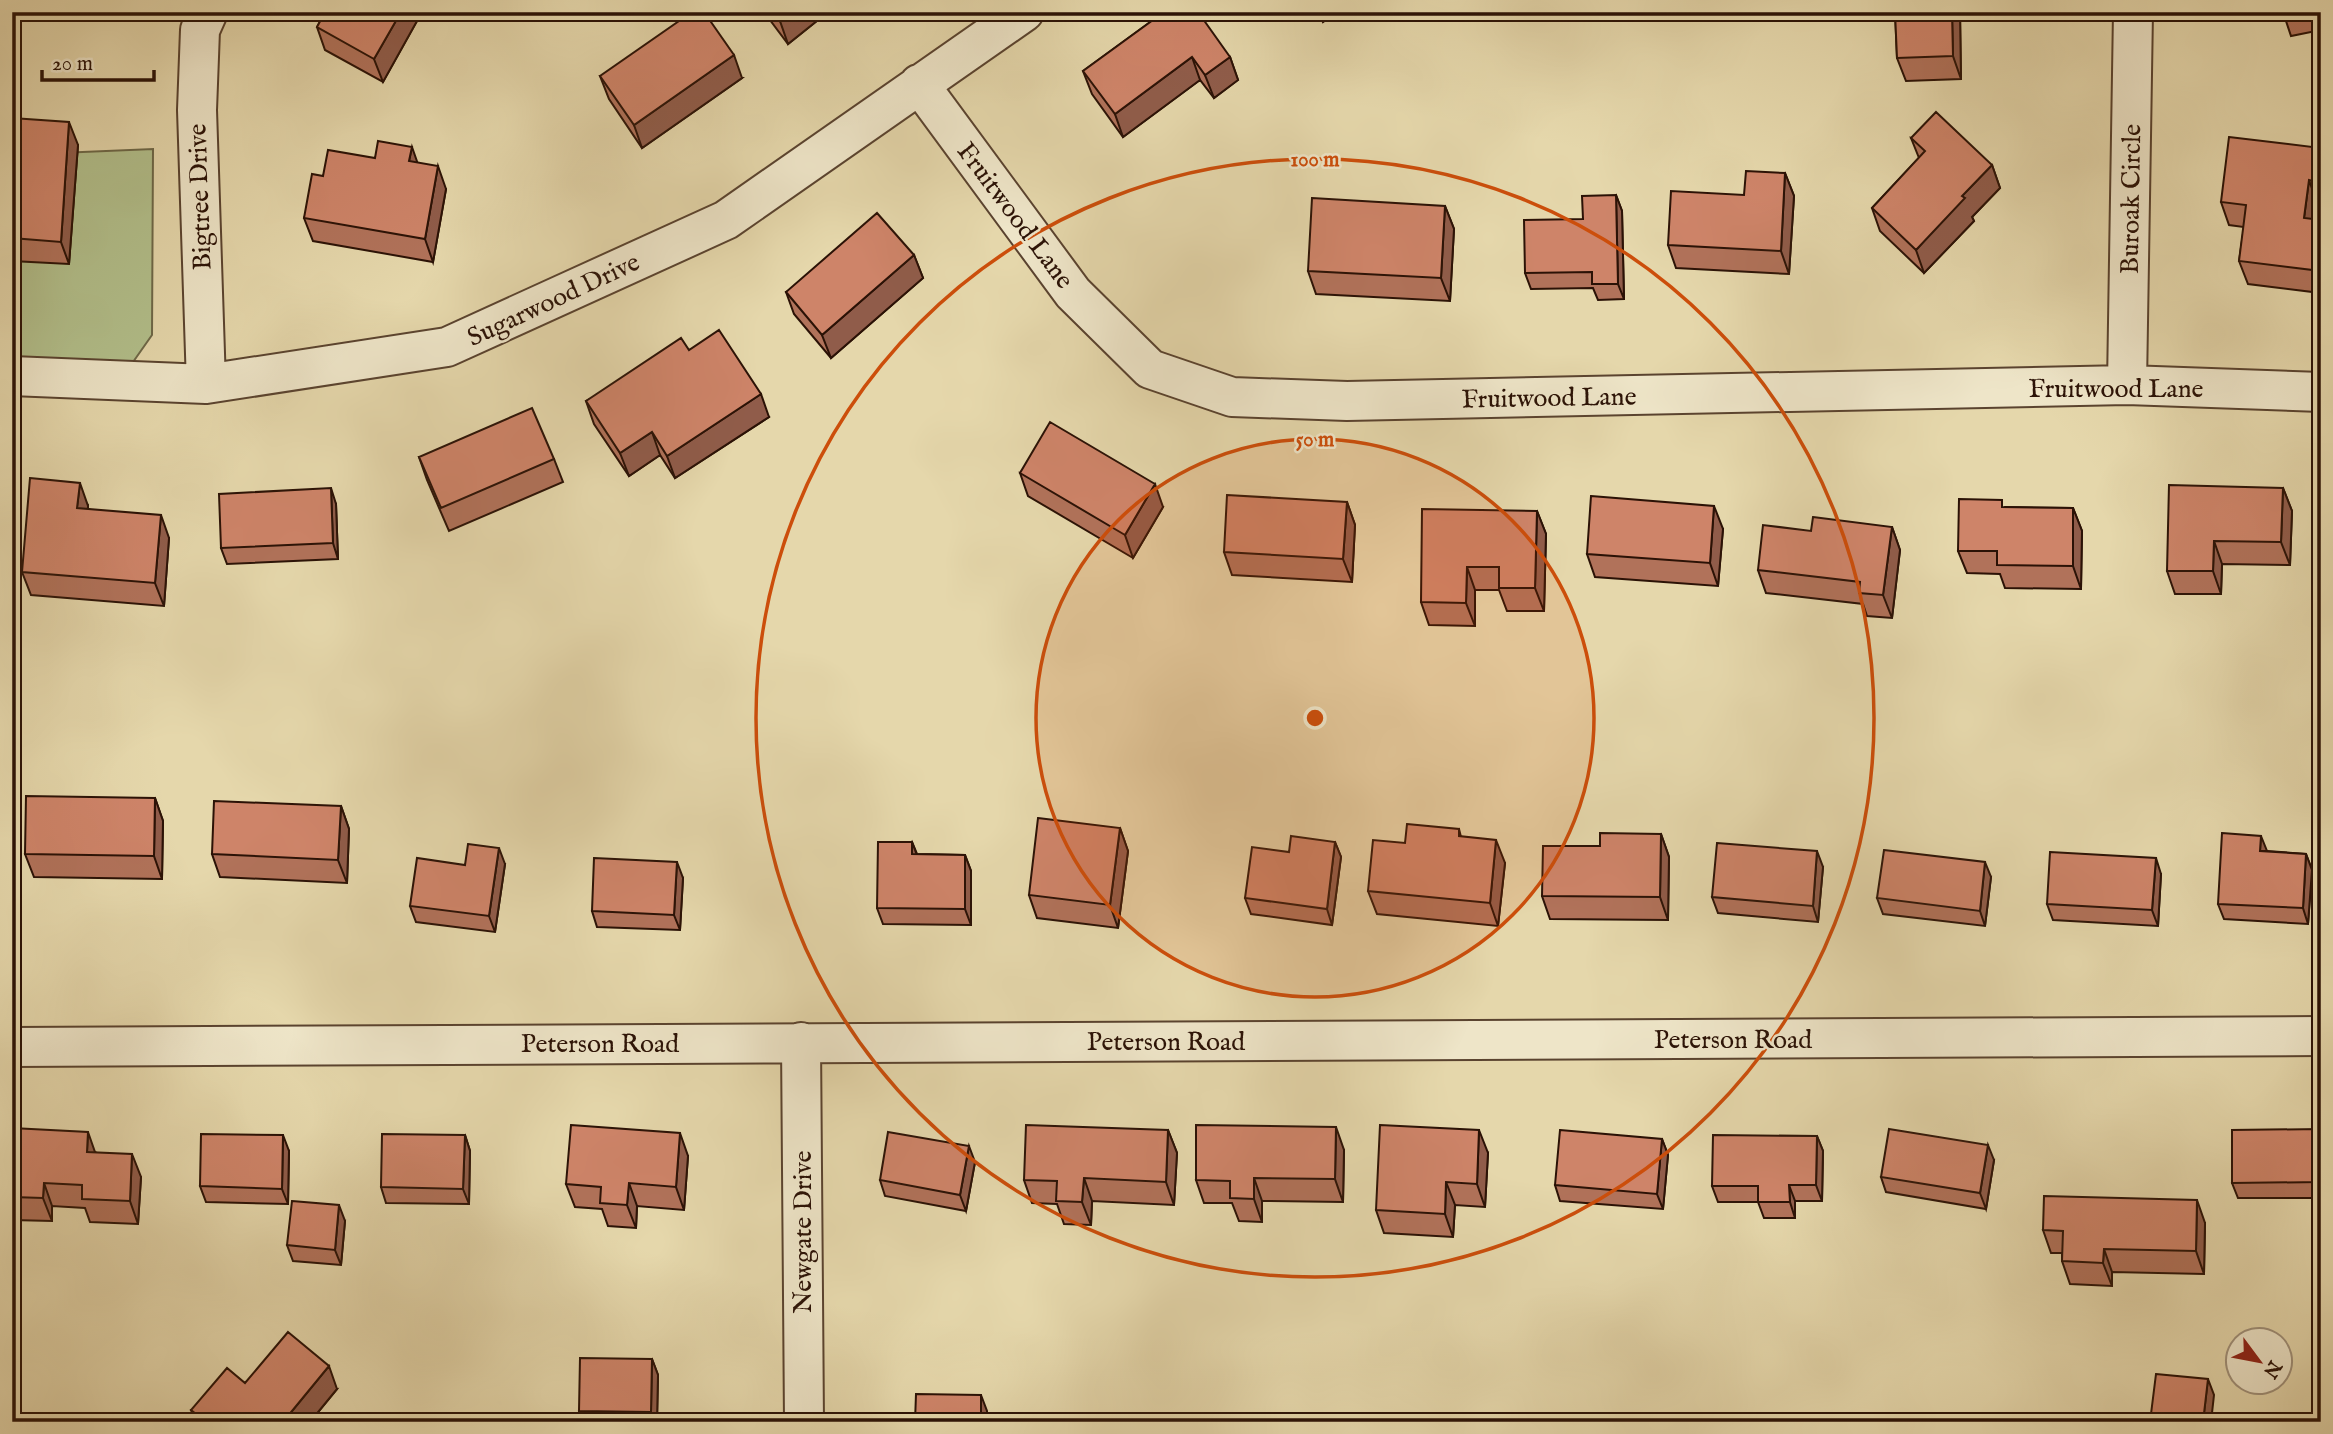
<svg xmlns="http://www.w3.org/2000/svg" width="2333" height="1434" font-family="'IM FELL English',serif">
	<rect width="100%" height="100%" fill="#e5d7ab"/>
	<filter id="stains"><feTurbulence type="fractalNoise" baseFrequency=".00286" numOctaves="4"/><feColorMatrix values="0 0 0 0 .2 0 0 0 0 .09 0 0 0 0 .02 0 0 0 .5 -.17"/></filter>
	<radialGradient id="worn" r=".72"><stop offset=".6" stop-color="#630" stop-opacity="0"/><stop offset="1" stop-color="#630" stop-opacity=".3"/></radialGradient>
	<!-- green -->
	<path fill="#b2bf8b" stroke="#6e6848" stroke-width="2" d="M153 149 152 335 133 362 12 364V155Z"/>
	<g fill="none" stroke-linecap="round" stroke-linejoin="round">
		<defs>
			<path id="minor" d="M919 84 1073 293 1150 369 1232 397 1347 401 2127 385 2321 392
				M12 376 206 384 447 347 726 220 1024 12
				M206 384 197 110 200 30 208 12
				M2127 385 2133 12
				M801 1042 804 1422
				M12 1047 2321 1036"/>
		</defs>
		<!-- minor casing -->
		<use href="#minor" stroke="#5a432f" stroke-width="42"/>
		<!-- minor -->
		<use href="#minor" stroke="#eee5c8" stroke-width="38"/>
	</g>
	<!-- wall -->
	<path fill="#b1725a" stroke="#2b1206" stroke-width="2" d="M325 12H422L383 82 325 50 317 27Z
		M764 12H828L788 44Z
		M1164 12 1230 57 1238 80 1214 98 1200 80 1123 137 1092 94 1083 71Z
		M1316 12H1336L1323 22Z
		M1895 12H1960L1961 79 1906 81 1897 58Z
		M2283 12H2321V30L2291 36Z
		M600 76 742 78 642 148 609 99Z
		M12 118 78 145 69 264 12 261Z
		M1911 138 1992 165 2000 188 1972 217 1974 221 1924 273 1880 231 1872 208 1919 158Z
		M2321 148V204L2317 203 2315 220H2321V293L2248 284 2239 261 2244 227 2229 225 2221 202Z
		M375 158 418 163 446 189 433 262 313 241 304 218 323 176Z
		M1785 173 1794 196 1789 274 1676 268 1668 245 1744 195Z
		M1616 195 1622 211 1624 299 1598 300 1593 288 1531 289 1525 273 1583 219Z
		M1445 206 1454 229 1450 301 1316 294 1308 271Z
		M914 255 923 278 831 358 794 314 786 292Z
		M689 350 769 417 675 478 660 455 629 476 594 424 586 401Z
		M419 457 554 459 563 482 449 531 427 480Z
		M1020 473 1163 507 1133 558 1028 496Z
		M2283 488 2292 511 2290 565 2222 564 2221 594H2175L2167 571Z
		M1347 502 1355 525 1352 582 1232 575 1224 552Z
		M336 504 338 559 227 564 221 548Z
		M88 506V509L169 538 164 606 31 595 22 572Z
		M2005 507 2073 508 2082 531 2081 589 2005 588 2000 574 1967 573 1958 551Z
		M1537 511 1546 534 1544 611H1507L1499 590H1475V626L1429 625 1421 602Z
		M1892 527 1900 550 1892 618 1867 616 1863 604 1766 593 1758 570 1811 531Z
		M1723 529 1718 586 1595 577 1587 554Z
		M155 798 163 821 162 879 34 877 25 854Z
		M341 806 349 829 347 883 220 877 212 854Z
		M1120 828 1128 851 1118 928 1037 918 1029 895Z
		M1459 829 1461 837 1505 863 1498 926 1377 914 1368 891 1405 843Z
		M1661 834 1669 857 1668 920 1550 919 1542 896 1600 846Z
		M912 842 917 854 965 855 971 871V925L883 924 877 908Z
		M1335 842 1341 857 1332 925 1251 914 1245 898 1289 852Z
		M2267 851 2306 854 2312 870 2308 924 2224 919 2218 904Z
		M505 864 495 932 416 922 410 906 465 865Z
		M1823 867 1818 922 1718 913 1712 897Z
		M2161 874 2158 926 2053 920 2047 904Z
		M1991 877 1985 926 1883 914 1877 898Z
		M683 878 680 930 597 927 592 911Z
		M12 1128 95 1152 141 1177 138 1224 90 1222 85 1208 52 1206V1221L12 1220Z
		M2321 1129V1198H2238L2232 1183Z
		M1168 1130 1177 1153 1174 1205 1092 1201 1091 1225 1064 1224 1057 1204 1032 1203 1024 1180Z
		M465 1135 470 1151 469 1204 386 1203 381 1187Z
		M1817 1136 1823 1151 1822 1201H1795V1218H1764L1758 1202H1718L1712 1186Z
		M1662 1139 1668 1155 1663 1209 1560 1201 1555 1185Z
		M1344 1150 1343 1202 1262 1201V1222L1239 1221 1232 1203H1204L1196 1180Z
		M289 1151 288 1204 206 1202 200 1186Z
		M1488 1153 1485 1207 1455 1205 1453 1237 1384 1233 1376 1210Z
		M688 1156 684 1210 637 1206 636 1228 608 1226 602 1209 575 1207 566 1184Z
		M1994 1160 1986 1209 1886 1192 1881 1177Z
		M975 1162 966 1211 885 1196 880 1180Z
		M345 1221 341 1265 293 1261 287 1245Z
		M2205 1223 2204 1274 2112 1272V1286L2070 1284 2062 1261V1253H2051L2043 1230Z
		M652 1359 658 1375 657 1422H583L579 1411Z
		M337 1389 310 1422H196L191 1410Z"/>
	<!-- shaded-wall -->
	<path fill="#905c4a" stroke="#2b1206" stroke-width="2" d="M401 12H422L383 82 374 59Z
		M791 12H828L788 44 780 21Z
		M1319 12H1336L1323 22Z
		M1952 12H1960L1961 79 1953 56Z
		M734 55 742 78 642 148 634 125Z
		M1192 57 1200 80 1123 137 1115 114Z
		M1230 57 1238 80 1214 98 1205 75Z
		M69 122 78 145 69 264 61 242Z
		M412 147 420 170 409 161Z
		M2321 155V191L2317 182Z
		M1992 165 2000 188 1972 217 1974 221 1924 273 1916 250 1962 196Z
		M438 166 446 189 433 262 425 239Z
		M1785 173 1794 196 1789 274 1781 251Z
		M2309 180 2317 203 2312 241 2304 218Z
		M1616 195 1622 211 1624 299 1618 284Z
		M1445 206 1454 229 1450 301 1441 278Z
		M914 255 923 278 831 358 822 335Z
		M761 394 769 417 675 478 667 456Z
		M652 432 660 455 629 476 620 453Z
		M80 483 88 506 86 531 77 508Z
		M1155 484 1163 507 1133 558 1125 535Z
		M331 488 336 504 338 559 333 543Z
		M2283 488 2292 511 2290 565 2281 542Z
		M1347 502 1355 525 1352 582 1343 559Z
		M1714 506 1723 529 1718 586 1710 563Z
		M2073 508 2082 531 2081 589 2073 566Z
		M1537 511 1546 534 1544 611 1535 588Z
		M161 515 169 538 164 606 155 583Z
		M1892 527 1900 550 1892 618 1883 595Z
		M2214 541 2222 564 2221 594 2213 571Z
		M1467 567 1475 590V626L1466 603Z
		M155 798 163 821 162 879 154 856Z
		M341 806 349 829 347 883 338 860Z
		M1120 828 1128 851 1118 928 1110 905Z
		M1661 834 1669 857 1668 920 1660 897Z
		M2261 836 2267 851H2260Z
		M1496 840 1505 863 1498 926 1490 903Z
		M912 842 918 858 912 854Z
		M1335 842 1341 857 1332 925 1327 909Z
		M499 848 505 864 495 932 489 916Z
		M1817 851 1823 867 1818 922 1813 906Z
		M2306 854 2312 870 2308 924 2303 908Z
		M965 855 971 871V925L965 909Z
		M2156 858 2161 874 2158 926 2152 910Z
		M677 862 683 878 680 930 674 915Z
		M1985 862 1991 877 1985 926 1980 911Z
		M1336 1127 1344 1150 1343 1202 1335 1179Z
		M1168 1130 1177 1153 1174 1205 1166 1182Z
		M1479 1130 1488 1153 1485 1207 1477 1184Z
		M88 1132 96 1155 87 1152Z
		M680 1133 688 1156 684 1210 676 1187Z
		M283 1135 289 1151 288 1204 282 1189Z
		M465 1135 470 1151 469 1204 463 1189Z
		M1817 1136 1823 1151 1822 1201 1816 1185Z
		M1662 1139 1668 1155 1663 1209 1657 1194Z
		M1988 1145 1994 1160 1986 1209 1980 1193Z
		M969 1146 975 1162 966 1211 960 1195Z
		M132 1154 141 1177 138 1224 130 1201Z
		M1084 1178 1092 1201 1091 1225 1082 1202Z
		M1254 1178 1262 1201V1222L1254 1199Z
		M1446 1182 1455 1205 1453 1237 1445 1214Z
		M44 1183 52 1206V1221L43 1198Z
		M629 1183 637 1206 636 1228 627 1205Z
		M1789 1185 1795 1201V1218L1790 1202Z
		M2197 1200 2205 1223 2204 1274 2196 1251Z
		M339 1205 345 1221 341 1265 335 1250Z
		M2104 1249 2112 1272V1286L2103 1263Z
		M652 1359 658 1375 657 1422H654L651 1412Z
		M329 1366 337 1389 310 1422H283Z
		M2208 1379 2214 1395 2211 1422H2203Z
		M981 1395 987 1411V1422H981Z"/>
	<!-- building -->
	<path fill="#ce8469" stroke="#2b1206" stroke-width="2" d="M325 12H401L374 59 317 27Z
		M692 12H704L734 55 634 125 600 76Z
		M773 12H791L780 21Z
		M1164 12H1198L1230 57 1205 75 1192 57 1115 114 1083 71Z
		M1895 12H1952L1953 56 1897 58Z
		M1936 112 1992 165 1962 196 1965 198 1916 250 1872 208 1925 151 1911 138Z
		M12 118 69 122 61 242 12 238Z
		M2229 137 2321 148 2317 182 2309 180 2304 218 2321 220V271L2239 261 2246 205 2221 202Z
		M378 141 412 147 409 161 438 166 425 239 304 218 312 174 323 176 328 150 375 158Z
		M1746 171 1785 173 1781 251 1668 245 1671 191 1744 195Z
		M1616 195 1618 284H1592V272L1525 273 1524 220 1583 219 1582 196Z
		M1312 198 1445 206 1441 278 1308 271Z
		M877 213 914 255 822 335 786 292Z
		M719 330 761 394 667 456 652 432 620 453 586 401 681 338 689 350Z
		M532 408 554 459 441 508 419 457Z
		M1050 422 1155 484 1125 535 1020 473Z
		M30 478 80 483 77 508 161 515 155 583 22 572Z
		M2169 485 2283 488 2281 542 2214 541 2213 571H2167Z
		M331 488 333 543 221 548 219 494Z
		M1227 495 1347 502 1343 559 1224 552Z
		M1591 496 1714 506 1710 563 1587 554Z
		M1959 499 2002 500V507L2073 508V566L1997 565V551H1958Z
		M1422 509 1537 511 1535 588H1499V567H1467L1466 603 1421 602Z
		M1813 517 1892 527 1883 595 1859 593 1860 582 1758 570 1763 525 1811 531Z
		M26 796 155 798 154 856 25 854Z
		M214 801 341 806 338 860 212 854Z
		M1038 818 1120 828 1110 905 1029 895Z
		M1407 824 1459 829V836L1496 840 1490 903 1368 891 1373 840 1405 843Z
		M1600 833 1661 834 1660 897 1542 896 1543 846H1600Z
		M2222 833 2261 836 2260 851 2306 854 2303 908 2218 904Z
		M1291 836 1335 842 1327 909 1245 898 1252 847 1289 852Z
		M878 842H912V854L965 855V909L877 908Z
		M1717 843 1817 851 1813 906 1712 897Z
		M468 844 499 848 489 916 410 906 417 858 465 865Z
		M1884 850 1985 862 1980 911 1877 898Z
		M2050 852 2156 858 2152 910 2047 904Z
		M594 858 677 862 674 915 592 911Z
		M571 1125 680 1133 676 1187 629 1183 627 1205 600 1203 601 1187 566 1184Z
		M1026 1125 1168 1130 1166 1182 1084 1178 1082 1202 1056 1201 1057 1181 1024 1180Z
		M1196 1125 1336 1127 1335 1179 1254 1178V1199L1230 1198V1181L1196 1180Z
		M1380 1125 1479 1130 1477 1184 1446 1182 1445 1214 1376 1210Z
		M12 1128 88 1132 87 1152 132 1154 130 1201 82 1199V1185L44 1183 43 1198 12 1197Z
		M1889 1129 1988 1145 1980 1193 1881 1177Z
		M2321 1129V1182L2232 1183V1130Z
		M1560 1130 1662 1139 1657 1194 1555 1185Z
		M888 1132 969 1146 960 1195 880 1180Z
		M201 1134 283 1135 282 1189 200 1186Z
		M382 1134 465 1135 463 1189 381 1187Z
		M1713 1135 1817 1136 1816 1185H1789L1790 1202H1758V1186H1712Z
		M2044 1196 2197 1200 2196 1251 2104 1249 2103 1263 2062 1261 2063 1231 2043 1230Z
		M292 1201 339 1205 335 1250 287 1245Z
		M288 1332 329 1366 283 1422H206L191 1410 227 1368 245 1383Z
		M580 1358 652 1359 651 1412 579 1411Z
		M2156 1374 2208 1379 2203 1422H2150Z
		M916 1394 981 1395V1422H915Z"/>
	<!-- distance rings -->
	<circle cx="1315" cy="718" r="279" fill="#cc4e0b" fill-opacity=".12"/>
	<g fill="none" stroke="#cc4e0b" stroke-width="3.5">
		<circle cx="1315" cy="718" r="279"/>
		<circle cx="1315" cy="718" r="559"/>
	</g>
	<g text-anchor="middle" stroke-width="5" stroke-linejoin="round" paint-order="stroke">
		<!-- street labels -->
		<g font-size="26" fill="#2b1206" stroke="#eee5c8">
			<text transform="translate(199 197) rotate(-92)" y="9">Bigtree Drive</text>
			<text transform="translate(2130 199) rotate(-89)" y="9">Buroak Circle</text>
			<text transform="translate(1016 215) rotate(53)" y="9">Fruitwood Lane</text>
			<text transform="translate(553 299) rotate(-25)" y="9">Sugarwood Drive</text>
			<text x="2116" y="397">Fruitwood Lane</text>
			<text transform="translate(1549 397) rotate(-1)" y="9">Fruitwood Lane</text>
			<text x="1733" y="1048">Peterson Road</text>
			<text x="1166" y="1050">Peterson Road</text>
			<text x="600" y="1052">Peterson Road</text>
			<text transform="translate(802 1232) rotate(-90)" y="9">Newgate Drive</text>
		</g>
	</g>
	<circle cx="1315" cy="718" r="10" fill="#cc4e0b" stroke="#eee5c8" stroke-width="3.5"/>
	<g font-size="21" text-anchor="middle" font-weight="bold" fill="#cc4e0b" stroke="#eee5c8" stroke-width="5" stroke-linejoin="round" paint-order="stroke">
		<text x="1315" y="166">100 m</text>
		<text x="1315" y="446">50 m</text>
	</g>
	<!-- margin -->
	<rect width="2333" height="1434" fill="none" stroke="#e5d7ab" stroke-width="42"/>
	<rect x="14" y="14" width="2305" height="1406" fill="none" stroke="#2b1206" stroke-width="3.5"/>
	<rect x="21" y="21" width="2291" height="1392" fill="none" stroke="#2b1206" stroke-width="2"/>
	<!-- north arrow -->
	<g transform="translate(2259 1361) rotate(122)"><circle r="33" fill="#eee5c8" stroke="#a0917a" stroke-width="2"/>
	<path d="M0-5L12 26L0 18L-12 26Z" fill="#8f2418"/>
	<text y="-10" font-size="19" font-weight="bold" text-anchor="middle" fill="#2b1206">N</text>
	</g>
	<!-- scale -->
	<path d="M42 70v10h112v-10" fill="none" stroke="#2b1206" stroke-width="3.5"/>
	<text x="52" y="70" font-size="21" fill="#2b1206" stroke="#eee5c8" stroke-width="5" paint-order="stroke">20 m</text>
	<rect width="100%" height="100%" filter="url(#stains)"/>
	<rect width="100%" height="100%" fill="url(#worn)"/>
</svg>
